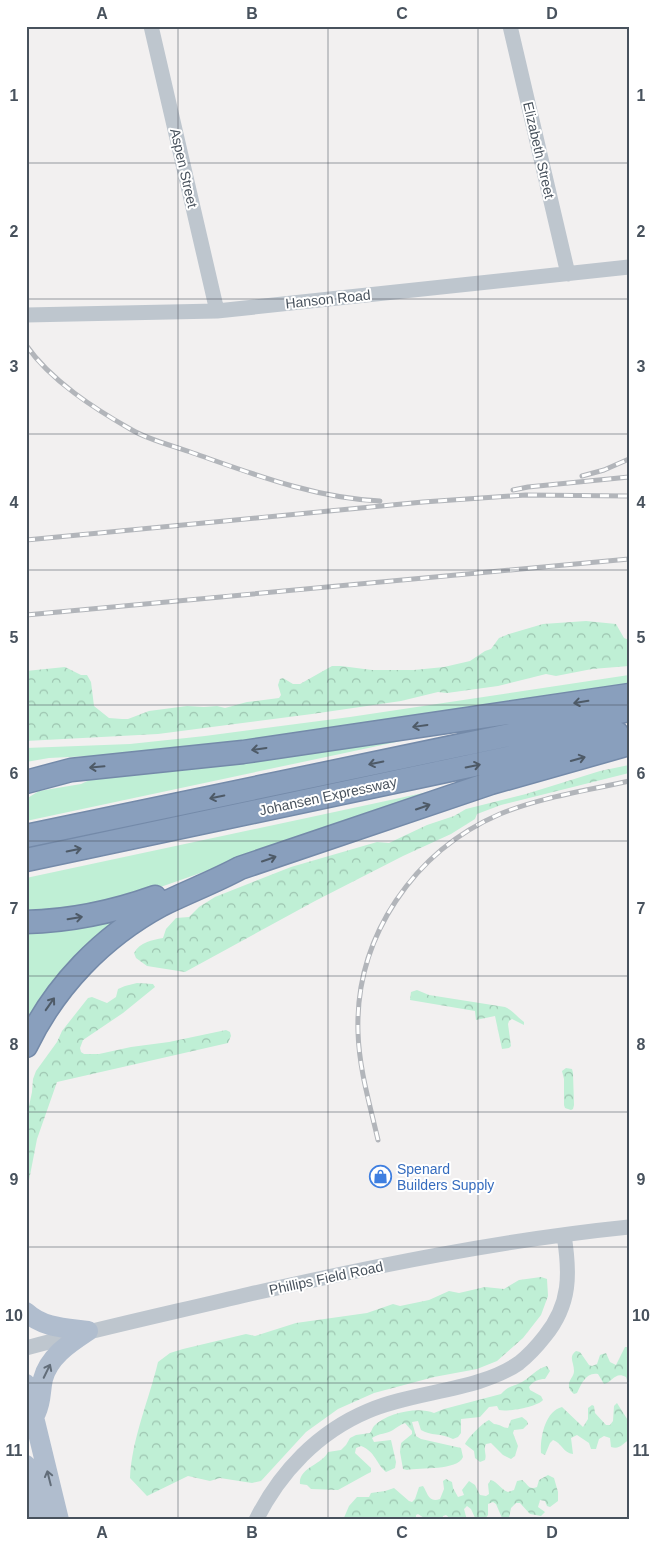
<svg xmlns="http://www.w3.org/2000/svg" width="655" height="1546" font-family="Helvetica,sans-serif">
	<defs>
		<pattern id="forest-crowns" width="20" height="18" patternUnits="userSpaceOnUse" patternTransform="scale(1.25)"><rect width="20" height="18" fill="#bfefd5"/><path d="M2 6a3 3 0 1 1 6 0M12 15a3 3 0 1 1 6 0" fill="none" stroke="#9dc4b0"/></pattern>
	</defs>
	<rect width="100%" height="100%" fill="#f2f0f0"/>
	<!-- green -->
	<path fill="#bfefd5" d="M629 675V685L287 736 133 754 49 758 26 762V748L130 744 205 736 350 717Z
		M438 730 401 741 26 821V799L39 791 81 784 94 778Z
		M437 790 152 890 86 907 26 913V878Z
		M143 907 26 1029V928Z"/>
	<!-- forest -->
	<path fill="url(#forest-crowns)" d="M586 621 616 624 624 638 629 640V666L592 669 556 676 546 674 498 686 447 693 438 692 401 701 312 714 158 734 26 741V671L65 667 81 675H87L91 682 94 706 109 718 122 719H128L149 711 187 706 204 707 217 706 225 708 247 702 279 698 281 695 278 685 280 679 283 678 293 684H300L332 666H341L372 670H414L444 667 470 661 485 651 491 649 499 638 509 634 543 624Z
		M629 765V773L501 805 477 814 475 819 451 834 403 856 315 901 185 972 147 966 136 958 134 953C140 942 152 940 163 938L166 929 176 918 189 917 199 907 215 897 291 867 377 842 389 843 427 825 454 816 466 809 526 794 600 771Z
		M137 983 153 984 155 987 123 1013 83 1040 80 1048 81 1052 84 1054H99L131 1047 169 1042 226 1030 230 1032 231 1036 228 1043 57 1082 37 1139 26 1196V1120L32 1092 33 1079 36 1071 57 1042 62 1031 88 998 92 997 107 1003 116 997 118 989 125 986Z
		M417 990 429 995 505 1007C512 1010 517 1017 524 1022V1025L512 1019 509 1021 508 1024 511 1046 509 1048 502 1049 495 1016 476 1020 475 1011 410 1000 411 992Z
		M566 1068 572 1069 573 1073 574 1105 573 1109 571 1110 565 1108 564 1105V1079L562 1071Z
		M541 1277 547 1279 548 1296 541 1315 523 1338 497 1361 477 1369 434 1377 374 1393 338 1409 306 1432 261 1481 252 1483 220 1478 210 1481 188 1476 147 1496 130 1478C132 1438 149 1400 158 1362L170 1353 183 1349 246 1334 255 1336 296 1323 367 1313 393 1304 400 1306 429 1300 449 1291 459 1293 485 1287 504 1289 519 1280Z
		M625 1347H629V1387L626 1377C615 1371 613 1382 604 1384L598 1374C586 1372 582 1383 577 1393L574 1394C571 1391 570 1391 569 1387 568 1380 574 1377 574 1371 574 1362 568 1357 576 1351L580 1352 589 1365 592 1366 597 1364 600 1355 606 1353 610 1362 616 1365Z
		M547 1366 550 1371 545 1379C539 1379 533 1381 529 1387L530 1390 541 1396 543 1400C537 1407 508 1412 499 1410L497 1406 489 1407 480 1417 461 1419V1433L458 1437 453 1439C442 1433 430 1436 421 1430L418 1421 412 1422 416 1436 421 1439 461 1448 463 1457C457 1471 421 1467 407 1470L403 1469 400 1452 401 1443 412 1434V1431L405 1423C400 1425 397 1427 393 1430 387 1434 379 1433 372 1438L374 1442 391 1440 396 1462 395 1468 386 1472C377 1465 375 1451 361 1446L356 1448 355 1453 371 1468V1472L367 1474 338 1490 311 1489 307 1485 300 1484C298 1468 323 1464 328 1452L341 1450 346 1445 350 1438 356 1435 370 1433C372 1431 372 1428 374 1426 387 1413 418 1406 434 1413L444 1409 501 1394C509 1385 513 1387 522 1382 531 1377 536 1369 547 1366Z
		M617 1403 629 1422V1440C623 1443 620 1450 611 1447L610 1438 604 1436 599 1439 596 1449H591L589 1443 577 1435 571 1438 573 1454C563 1453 562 1443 553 1440L550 1443 545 1455 541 1453C540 1438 545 1411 562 1407L583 1427 588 1419V1408L592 1405 594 1406 595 1413 606 1425H610L613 1421 614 1406Z
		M522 1417 527 1421 528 1424 523 1429 514 1430 513 1433 518 1446 515 1456 511 1459 503 1455 491 1443 486 1444C483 1450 487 1454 485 1460L480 1462 475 1458 474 1451 465 1444C467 1439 482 1423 489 1420L494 1424C500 1424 503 1428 508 1428L511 1420Z
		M548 1475 554 1478 558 1492V1501L550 1507 547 1506 545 1501 540 1500 538 1507 545 1512 541 1516 530 1514 520 1503H516L511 1508 509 1518 505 1519 502 1518 496 1504 493 1502 488 1504V1515L484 1520H476L471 1509 467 1506 464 1509 467 1520H452L446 1515 443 1516 442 1520H427L418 1514 416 1515V1520H401L397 1517 389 1520H343L349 1506 357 1497H369L371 1493 385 1491 394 1488 409 1501 412 1502 415 1499 419 1487 423 1486C428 1493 428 1503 440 1499L444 1489 443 1481 446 1479 452 1482 453 1488 458 1497 464 1495 462 1490 469 1481 475 1485 480 1495 486 1496 489 1494 488 1484 491 1480C498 1482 501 1490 508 1492L514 1490 517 1481 522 1480C527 1483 529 1491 537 1487L539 1480Z"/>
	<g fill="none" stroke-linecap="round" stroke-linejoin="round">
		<defs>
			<path id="highway" d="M26 782 71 770 243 752 629 695
				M26 836 629 710
				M26 860 507 758 617 733
				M26 922C70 921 113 912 155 897
				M26 1046C55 986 102 937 161 905 187 892 214 882 240 868L491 783 629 744"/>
		</defs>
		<!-- highway casing -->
		<use href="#highway" stroke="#748aa9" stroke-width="25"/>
		<!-- minor -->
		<path stroke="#bec6ce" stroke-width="15" d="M151 26 217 311
			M510 26 568 274
			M26 315 217 311 629 267
			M26 1348C100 1328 175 1312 250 1294 375 1266 501 1240 629 1227
			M256 1520C280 1472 318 1432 368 1411 414 1391 479 1391 519 1363 529 1355 538 1345 545 1336 571 1304 570 1273 564 1235"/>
		<!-- major -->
		<path stroke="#b0bdce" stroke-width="20" d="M26 1312C43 1328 66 1328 88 1331
			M26 1384 59 1520
			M36 1413C42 1400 40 1392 43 1379 49 1356 70 1343 88 1331
			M26 1465 40 1520"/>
		<!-- highway -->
		<use href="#highway" stroke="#899fbd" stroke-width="22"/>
		<defs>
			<path id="rail" d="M26 345C51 381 95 409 132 430 149 440 174 446 193 453 253 474 315 498 380 501
				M582 476 604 470 629 459
				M513 490 528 487 629 477
				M26 540 423 502 526 495 629 496
				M26 615 629 559
				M378 1140C370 1105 359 1069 358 1032 355 937 414 851 500 814 541 797 586 791 629 781"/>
		</defs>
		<!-- rail casing -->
		<use href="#rail" stroke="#b2b5ba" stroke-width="5"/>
		<!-- rail -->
		<use href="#rail" stroke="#fff" stroke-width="3" stroke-dasharray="9" stroke-linecap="butt"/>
	</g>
	<!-- one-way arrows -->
	<defs><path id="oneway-shaft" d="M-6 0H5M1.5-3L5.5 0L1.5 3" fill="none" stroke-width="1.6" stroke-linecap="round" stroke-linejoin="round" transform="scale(1.25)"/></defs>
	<g stroke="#4e5a67">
		<use href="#oneway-shaft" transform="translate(581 702) rotate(171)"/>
		<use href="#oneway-shaft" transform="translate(420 726) rotate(172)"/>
		<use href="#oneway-shaft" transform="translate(259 749) rotate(172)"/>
		<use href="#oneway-shaft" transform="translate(578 759) rotate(-16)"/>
		<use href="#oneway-shaft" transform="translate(376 763) rotate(168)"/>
		<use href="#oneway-shaft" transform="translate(473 766) rotate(-12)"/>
		<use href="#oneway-shaft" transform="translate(97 767) rotate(175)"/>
		<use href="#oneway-shaft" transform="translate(217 797) rotate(168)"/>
		<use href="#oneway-shaft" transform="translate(423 807) rotate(-19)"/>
		<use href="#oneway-shaft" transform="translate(74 850) rotate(-12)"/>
		<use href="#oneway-shaft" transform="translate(269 859) rotate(-19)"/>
		<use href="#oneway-shaft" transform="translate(75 918) rotate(-9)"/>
		<use href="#oneway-shaft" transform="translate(50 1004) rotate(-55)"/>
	</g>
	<g stroke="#626d79">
		<use href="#oneway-shaft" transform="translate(47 1371) rotate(-64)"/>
		<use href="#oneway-shaft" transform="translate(49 1478) rotate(-104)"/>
	</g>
	<!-- grid -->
	<path fill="none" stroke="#48525d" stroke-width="1" stroke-opacity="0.55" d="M178 26V1520M328 26V1520M478 26V1520M26 163H629M26 299H629M26 434H629M26 570H629M26 705H629M26 841H629M26 976H629M26 1112H629M26 1247H629M26 1383H629"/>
	<!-- icons -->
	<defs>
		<symbol id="shop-ring" viewBox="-11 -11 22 22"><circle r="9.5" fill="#fff" stroke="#3f7fe0" stroke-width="1.5"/><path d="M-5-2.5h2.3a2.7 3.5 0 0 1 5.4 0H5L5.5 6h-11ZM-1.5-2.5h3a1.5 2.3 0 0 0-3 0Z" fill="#3f7fe0"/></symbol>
	</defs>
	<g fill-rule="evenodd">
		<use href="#shop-ring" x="368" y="1164" width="25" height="25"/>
	</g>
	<g text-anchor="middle" stroke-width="4" stroke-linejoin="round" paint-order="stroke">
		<!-- street labels -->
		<g font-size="14" fill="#48525d" stroke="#fff">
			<text transform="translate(539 150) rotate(77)" y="5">Elizabeth Street</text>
			<text transform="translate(184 168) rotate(77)" y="5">Aspen Street</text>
			<text transform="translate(328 299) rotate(-6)" y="5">Hanson Road</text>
			<text transform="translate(328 796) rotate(-12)" y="5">Johansen Expressway</text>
			<text transform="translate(326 1278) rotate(-12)" y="5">Phillips Field Road</text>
		</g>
		<!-- shop labels -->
		<g font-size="14" fill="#366cbe" stroke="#fff" text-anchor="start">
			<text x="397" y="1174">Spenard<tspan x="397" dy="16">Builders Supply</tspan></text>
		</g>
	</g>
	<!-- border -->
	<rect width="655" height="1546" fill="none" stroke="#ffffff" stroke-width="55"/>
	<rect x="28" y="28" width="600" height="1490" fill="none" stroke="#48525d" stroke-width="2"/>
	<g font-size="16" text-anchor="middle" font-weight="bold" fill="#48525d">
		<text x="102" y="19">A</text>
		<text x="252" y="19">B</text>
		<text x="402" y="19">C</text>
		<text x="552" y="19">D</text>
		<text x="14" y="101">1</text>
		<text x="641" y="101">1</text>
		<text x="14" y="237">2</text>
		<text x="641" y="237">2</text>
		<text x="14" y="372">3</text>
		<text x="641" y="372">3</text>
		<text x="14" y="508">4</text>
		<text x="641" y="508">4</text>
		<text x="14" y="643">5</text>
		<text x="641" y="643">5</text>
		<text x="14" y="779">6</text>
		<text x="641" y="779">6</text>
		<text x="14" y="914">7</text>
		<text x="641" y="914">7</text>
		<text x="14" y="1050">8</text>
		<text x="641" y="1050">8</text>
		<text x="14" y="1185">9</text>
		<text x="641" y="1185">9</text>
		<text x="14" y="1321">10</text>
		<text x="641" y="1321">10</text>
		<text x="14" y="1456">11</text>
		<text x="641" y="1456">11</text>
		<text x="102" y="1538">A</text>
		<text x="252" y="1538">B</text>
		<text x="402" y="1538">C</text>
		<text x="552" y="1538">D</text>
	</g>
</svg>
